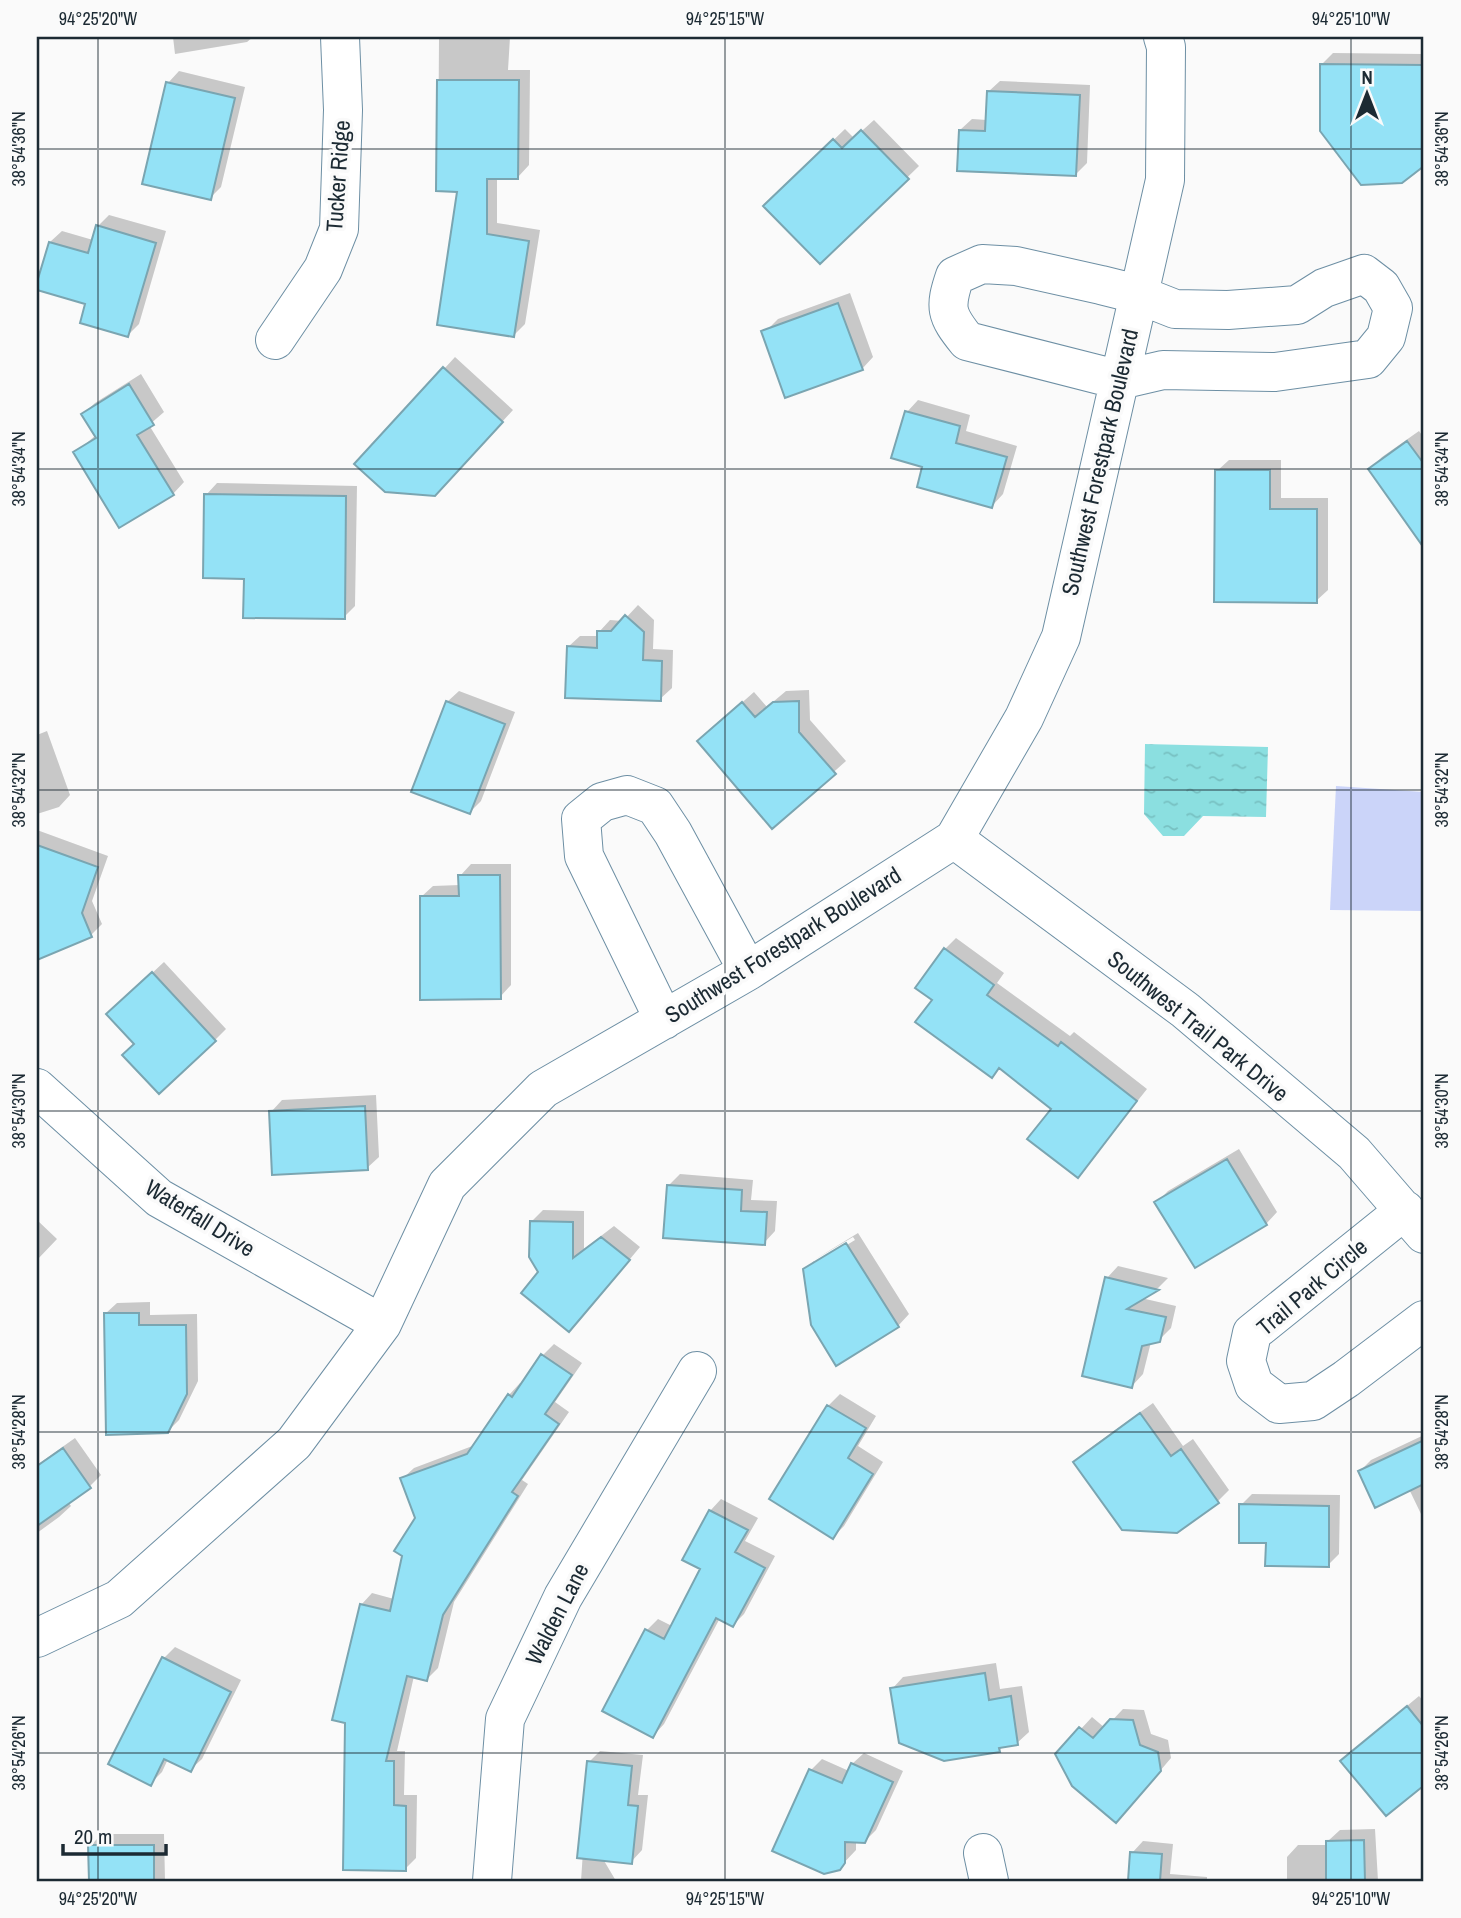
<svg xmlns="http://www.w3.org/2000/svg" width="1461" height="1918" font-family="'Archivo Narrow',sans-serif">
	<defs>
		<pattern id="water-ripples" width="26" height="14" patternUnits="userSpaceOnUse" patternTransform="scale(1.75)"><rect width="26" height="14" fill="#8bdfe0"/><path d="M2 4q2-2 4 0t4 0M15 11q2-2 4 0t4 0" fill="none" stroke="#77c0c1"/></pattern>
	</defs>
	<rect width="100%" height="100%" fill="#fafafa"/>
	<!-- green -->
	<path fill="#cbd4f9" d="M1336 786 1424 792V911L1330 910Z"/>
	<!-- water -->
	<path fill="url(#water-ripples)" d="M1145 744 1268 747 1266 817 1203 816 1184 836H1163L1144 814Z"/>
	<!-- shadow -->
	<path fill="#0003" d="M173 37H253L247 42 175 54Z
		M439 37H510L508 70H530L529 165 518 177H497V223L540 230 525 324 514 335 459 190H438Z
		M1333 53 1424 54V163L1402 182 1322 64Z
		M179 71 245 87 221 187 210 198 168 83Z
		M1000 81 1090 85 1087 163 1075 175 960 130 972 119 987 120 988 92Z
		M874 120 919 166 820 262 765 206 845 129 854 138Z
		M109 215 166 231 139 324 128 335 87 303 37 288 50 242 62 231 93 240 98 226Z
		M850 293 873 357 862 369 766 331 778 319Z
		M455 357 513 410 446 483 444 369Z
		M141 374 164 412 149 425 184 482 173 494 75 453 96 435 83 414 95 403Z
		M918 400 970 415 966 431 1017 446 1003 494 992 506 924 466 907 412Z
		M1419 431 1424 438V522L1371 469 1382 457Z
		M1229 460H1281V498H1328V590L1316 601 1217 471Z
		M217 483 357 486 355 606 344 617 206 495Z
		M638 605 654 620 653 649 673 650 672 688 660 699 568 647 580 636H599V632L610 620 623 621Z
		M809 690 810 720 846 761 773 826 711 730 754 692 767 707 786 691Z
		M459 691 515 712 481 801 470 812 447 702Z
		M47 731 70 795 59 807 37 814V735Z
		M37 830 108 856 92 901 102 924 91 935 39 957 37 952Z
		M471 864H511V985L500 997 421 897 433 886 460 885V876Z
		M956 938 1004 973 997 983 1070 1036 1074 1032 1147 1089 1078 1176 1053 1109 1000 1067 991 1076 945 949Z
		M164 962 226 1029 215 1040 136 1043 120 1003Z
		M376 1095 379 1157 367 1168 271 1112 282 1100Z
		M1239 1149 1277 1212 1266 1224 1157 1202 1168 1191Z
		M680 1174 753 1180 751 1200 777 1201 775 1231 764 1243 668 1186Z
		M543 1210 584 1211V1249L614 1226 640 1247 580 1319 540 1272 531 1222Z
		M37 1220 57 1239 37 1260Z
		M858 1233 909 1314 898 1326 804 1270 814 1261V1265L855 1240 853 1237 814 1260Z
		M1118 1266 1168 1278 1158 1288 1141 1298 1176 1306 1171 1328 1159 1340 1151 1342 1143 1374 1132 1386 1107 1278Z
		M150 1302V1315L197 1314 198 1381 179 1420 167 1432 105 1314 117 1303Z
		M554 1344 582 1363 555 1402 569 1412 522 1480 528 1484 454 1602 438 1668 427 1679 414 1676 397 1751H405L404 1795H417L416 1858 405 1869 345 1868 361 1605 372 1593 394 1599 416 1519 402 1479 414 1468 475 1445 509 1395 520 1383 522 1385 543 1355Z
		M840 1394 876 1416 858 1446 883 1462 844 1526 833 1537 771 1499 828 1406Z
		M1153 1403 1183 1446 1193 1439 1229 1490 1218 1501 1177 1531 1075 1462 1086 1451Z
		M1424 1435V1512L1421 1514 1409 1489 1360 1471 1371 1460Z
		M75 1438 101 1475 90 1486 68 1502 71 1506 59 1517 37 1533V1465Z
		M1252 1494 1340 1495 1339 1554 1328 1565 1268 1541 1241 1505Z
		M721 1499 758 1518 745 1541 775 1556 744 1614 733 1625 720 1618 664 1724 653 1736 647 1630 658 1619 672 1626 703 1568 710 1511Z
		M175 1647 241 1680 202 1759 190 1770 168 1759 162 1772 150 1784 164 1658Z
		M996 1663 1000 1689 1022 1686 1029 1732 1017 1743 1004 1745 999 1751 892 1689 903 1677Z
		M1419 1696 1424 1702V1782L1420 1786 1354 1750Z
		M1123 1709 1144 1710 1151 1734 1168 1740 1171 1758 1127 1810 1057 1755 1092 1717 1105 1728Z
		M600 1751 643 1755 638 1795H648L642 1850 631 1862 603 1859 616 1881H581L589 1762Z
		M864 1753 903 1771 876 1830 864 1842 856 1841V1850L839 1868 811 1770 822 1759 849 1771 852 1764Z
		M1375 1829 1378 1881H1287V1857L1298 1845H1328V1841L1340 1830Z
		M102 1834H164L165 1881H91L90 1846Z
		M1143 1841 1173 1844 1170 1874 1207 1877V1881H1129L1132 1853Z"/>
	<!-- building -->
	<path fill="#94e2f6" stroke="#7aa5b1" stroke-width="2" d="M1320 64 1424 65V166L1402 183 1361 185 1320 131Z
		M437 80H519L518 179H487V234L529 241 514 337 437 325 457 192 436 191Z
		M166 82 235 98 211 200 142 184Z
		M987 91 1080 95 1076 176 957 171 959 130 985 131Z
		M861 130 909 179 820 264 763 206 833 139 842 148Z
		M96 225 156 243 128 337 80 323 85 304 37 290V282L49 242 88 253Z
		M838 303 863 370 785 398 761 331Z
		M443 367 503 422 435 496 385 492 354 464Z
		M129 384 154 425 137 435 174 495 119 528 73 452 96 438 81 414Z
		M905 411 960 426 956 443 1007 457 992 508 917 487 922 467 891 458Z
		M1407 441 1424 464V548L1368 469Z
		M1215 470H1270V509H1317V603L1214 602Z
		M204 494 346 496 345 619 243 618 244 579 203 578Z
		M625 615 644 632 643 660 662 661 661 701 565 698 567 646 597 648V631H611Z
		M446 701 505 724 470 814 411 792Z
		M799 701V732L836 774 772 829 697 741 742 702 755 717 773 702Z
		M37 845 98 867 82 913 92 937 37 960Z
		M458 875H500L501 999 420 1000V896H459Z
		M944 948 994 985 987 995 1058 1046 1061 1042 1137 1101 1078 1178 1027 1139 1051 1109 999 1068 992 1078 915 1022 932 1000 915 988Z
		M152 972 216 1041 159 1094 122 1055 134 1044 106 1014Z
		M365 1106 368 1170 272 1175 269 1111Z
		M1227 1159 1267 1225 1195 1268 1154 1202Z
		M667 1185 742 1190 741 1211 767 1212 765 1245 663 1238Z
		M530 1221 573 1222V1258L601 1237 630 1260 569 1332 521 1293 538 1272 529 1257Z
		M846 1243 899 1327 836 1366 811 1325 803 1269Z
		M1105 1277 1159 1290 1127 1309 1166 1317 1160 1342 1142 1346 1132 1388 1082 1376Z
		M104 1313H139V1325H186L187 1394 168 1433 106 1435Z
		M541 1354 572 1375 545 1414 559 1424 512 1492 518 1496 443 1615 427 1681 407 1676 386 1761H394V1805L406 1806V1871L343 1870 345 1723 332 1720 360 1604 390 1611 402 1556 394 1551 415 1518 400 1478 467 1454 508 1394 512 1397Z
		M827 1405 866 1428 848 1458 873 1474 833 1539 769 1499Z
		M1140 1413 1171 1456 1181 1449 1219 1503 1177 1533 1122 1530 1073 1462Z
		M1424 1440V1484L1375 1508 1358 1471Z
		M63 1448 91 1488 37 1526V1466Z
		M1239 1504 1329 1506V1567L1265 1566 1266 1543H1239Z
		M709 1510 748 1530 735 1552 765 1568 733 1627 716 1618 653 1738 602 1711 645 1629 664 1639 700 1569 682 1560Z
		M162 1657 231 1692 191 1772 164 1759 151 1786 108 1764Z
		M985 1673 989 1700 1011 1696 1018 1745 999 1748 1000 1752 944 1761 899 1743 890 1688Z
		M1407 1706 1424 1727V1768L1422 1787 1386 1816 1340 1761Z
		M1110 1719 1133 1720 1140 1745 1158 1752 1161 1771 1116 1823 1072 1786 1055 1754 1079 1727 1093 1738Z
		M587 1761 632 1766 628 1805 638 1806 632 1864 577 1858Z
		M851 1763 893 1782 865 1843 845 1842V1863L840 1870 824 1874 772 1851 809 1769 842 1783Z
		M1364 1840 1365 1881H1326V1841Z
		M88 1845H154V1881H89Z
		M1130 1852 1162 1854 1160 1881H1128Z"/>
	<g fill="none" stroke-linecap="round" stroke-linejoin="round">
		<defs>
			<path id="minor" d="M982 264 1016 266 1101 285 1137 294 1175 309 1228 310 1297 305 1324 288 1364 274 1381 287 1393 308 1386 337 1368 359 1275 372 1163 370 1120 380 967 341C946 315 944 308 955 276Z
				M275 340 323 269 339 229 343 110 340 37
				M954 839 1185 1010 1354 1153 1424 1234
				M664 1020 584 856 581 819 602 802 627 795 655 806 673 833 748 971
				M37 1088 159 1198 382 1324
				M1405 1210 1252 1333 1246 1361 1254 1385 1279 1404 1313 1401 1346 1379 1424 1320
				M37 1638 119 1599 294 1443 382 1324 447 1185 543 1089 748 971 954 839 1024 718 1061 637 1165 180 1166 47 1163 37
				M983 1853 989 1881
				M492 1881 505 1719 563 1597 697 1371"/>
		</defs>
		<!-- minor casing -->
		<use href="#minor" stroke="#6d8fa4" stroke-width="40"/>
		<!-- minor -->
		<use href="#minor" stroke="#fff" stroke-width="38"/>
	</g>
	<!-- ticks -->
	<path fill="none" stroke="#1c2a33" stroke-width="2" stroke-opacity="0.45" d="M98 37V1881M725 37V1881M1351 37V1881M37 149H1424M37 469H1424M37 790H1424M37 1111H1424M37 1432H1424M37 1753H1424"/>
	<g text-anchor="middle" stroke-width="7" stroke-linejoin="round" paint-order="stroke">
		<!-- street labels -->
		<g font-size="23" fill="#1c2a33" stroke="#fafafa">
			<text transform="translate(338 176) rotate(-86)" y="8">Tucker Ridge</text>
			<text transform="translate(1100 462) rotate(-77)" y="8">Southwest Forestpark Boulevard</text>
			<text transform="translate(783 945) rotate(-32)" y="8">Southwest Forestpark Boulevard</text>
			<text transform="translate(1198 1026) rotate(39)" y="8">Southwest Trail Park Drive</text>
			<text transform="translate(200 1218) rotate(32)" y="8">Waterfall Drive</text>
			<text transform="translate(1312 1287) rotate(-40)" y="8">Trail Park Circle</text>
			<text transform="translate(557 1614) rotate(-63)" y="8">Walden Lane</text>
		</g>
	</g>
	<!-- border -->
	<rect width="1461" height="1918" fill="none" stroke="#fafafa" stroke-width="77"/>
	<!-- north arrow -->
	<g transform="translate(1367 94)" stroke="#fafafa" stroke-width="5" paint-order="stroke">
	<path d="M0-5L12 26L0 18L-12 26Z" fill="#1c2a33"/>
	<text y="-10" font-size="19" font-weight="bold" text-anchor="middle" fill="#1c2a33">N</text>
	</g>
	<!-- scale -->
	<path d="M63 1844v10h103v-10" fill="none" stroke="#1c2a33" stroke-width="3.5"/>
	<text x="74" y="1844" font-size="21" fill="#1c2a33" stroke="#fafafa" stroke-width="5" paint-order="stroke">20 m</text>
	<rect x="38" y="38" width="1384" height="1842" fill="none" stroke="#1c2a33" stroke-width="2.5"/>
	<g font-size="18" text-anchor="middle" fill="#1c2a33">
		<text x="98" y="25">94°25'20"W</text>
		<text x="725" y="25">94°25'15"W</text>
		<text x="1351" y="25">94°25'10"W</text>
		<text transform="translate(19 149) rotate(-90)" y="6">38°54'36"N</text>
		<text transform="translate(1442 149) rotate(-90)" y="6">38°54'36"N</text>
		<text transform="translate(19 469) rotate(-90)" y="6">38°54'34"N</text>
		<text transform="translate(1442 469) rotate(-90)" y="6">38°54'34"N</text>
		<text transform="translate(19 790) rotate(-90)" y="6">38°54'32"N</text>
		<text transform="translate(1442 790) rotate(-90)" y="6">38°54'32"N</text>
		<text transform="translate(19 1111) rotate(-90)" y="6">38°54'30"N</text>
		<text transform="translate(1442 1111) rotate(-90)" y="6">38°54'30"N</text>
		<text transform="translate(19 1432) rotate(-90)" y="6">38°54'28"N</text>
		<text transform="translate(1442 1432) rotate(-90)" y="6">38°54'28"N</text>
		<text transform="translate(19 1753) rotate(-90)" y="6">38°54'26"N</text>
		<text transform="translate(1442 1753) rotate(-90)" y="6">38°54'26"N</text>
		<text x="98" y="1905">94°25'20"W</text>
		<text x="725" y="1905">94°25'15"W</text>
		<text x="1351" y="1905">94°25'10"W</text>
	</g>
</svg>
